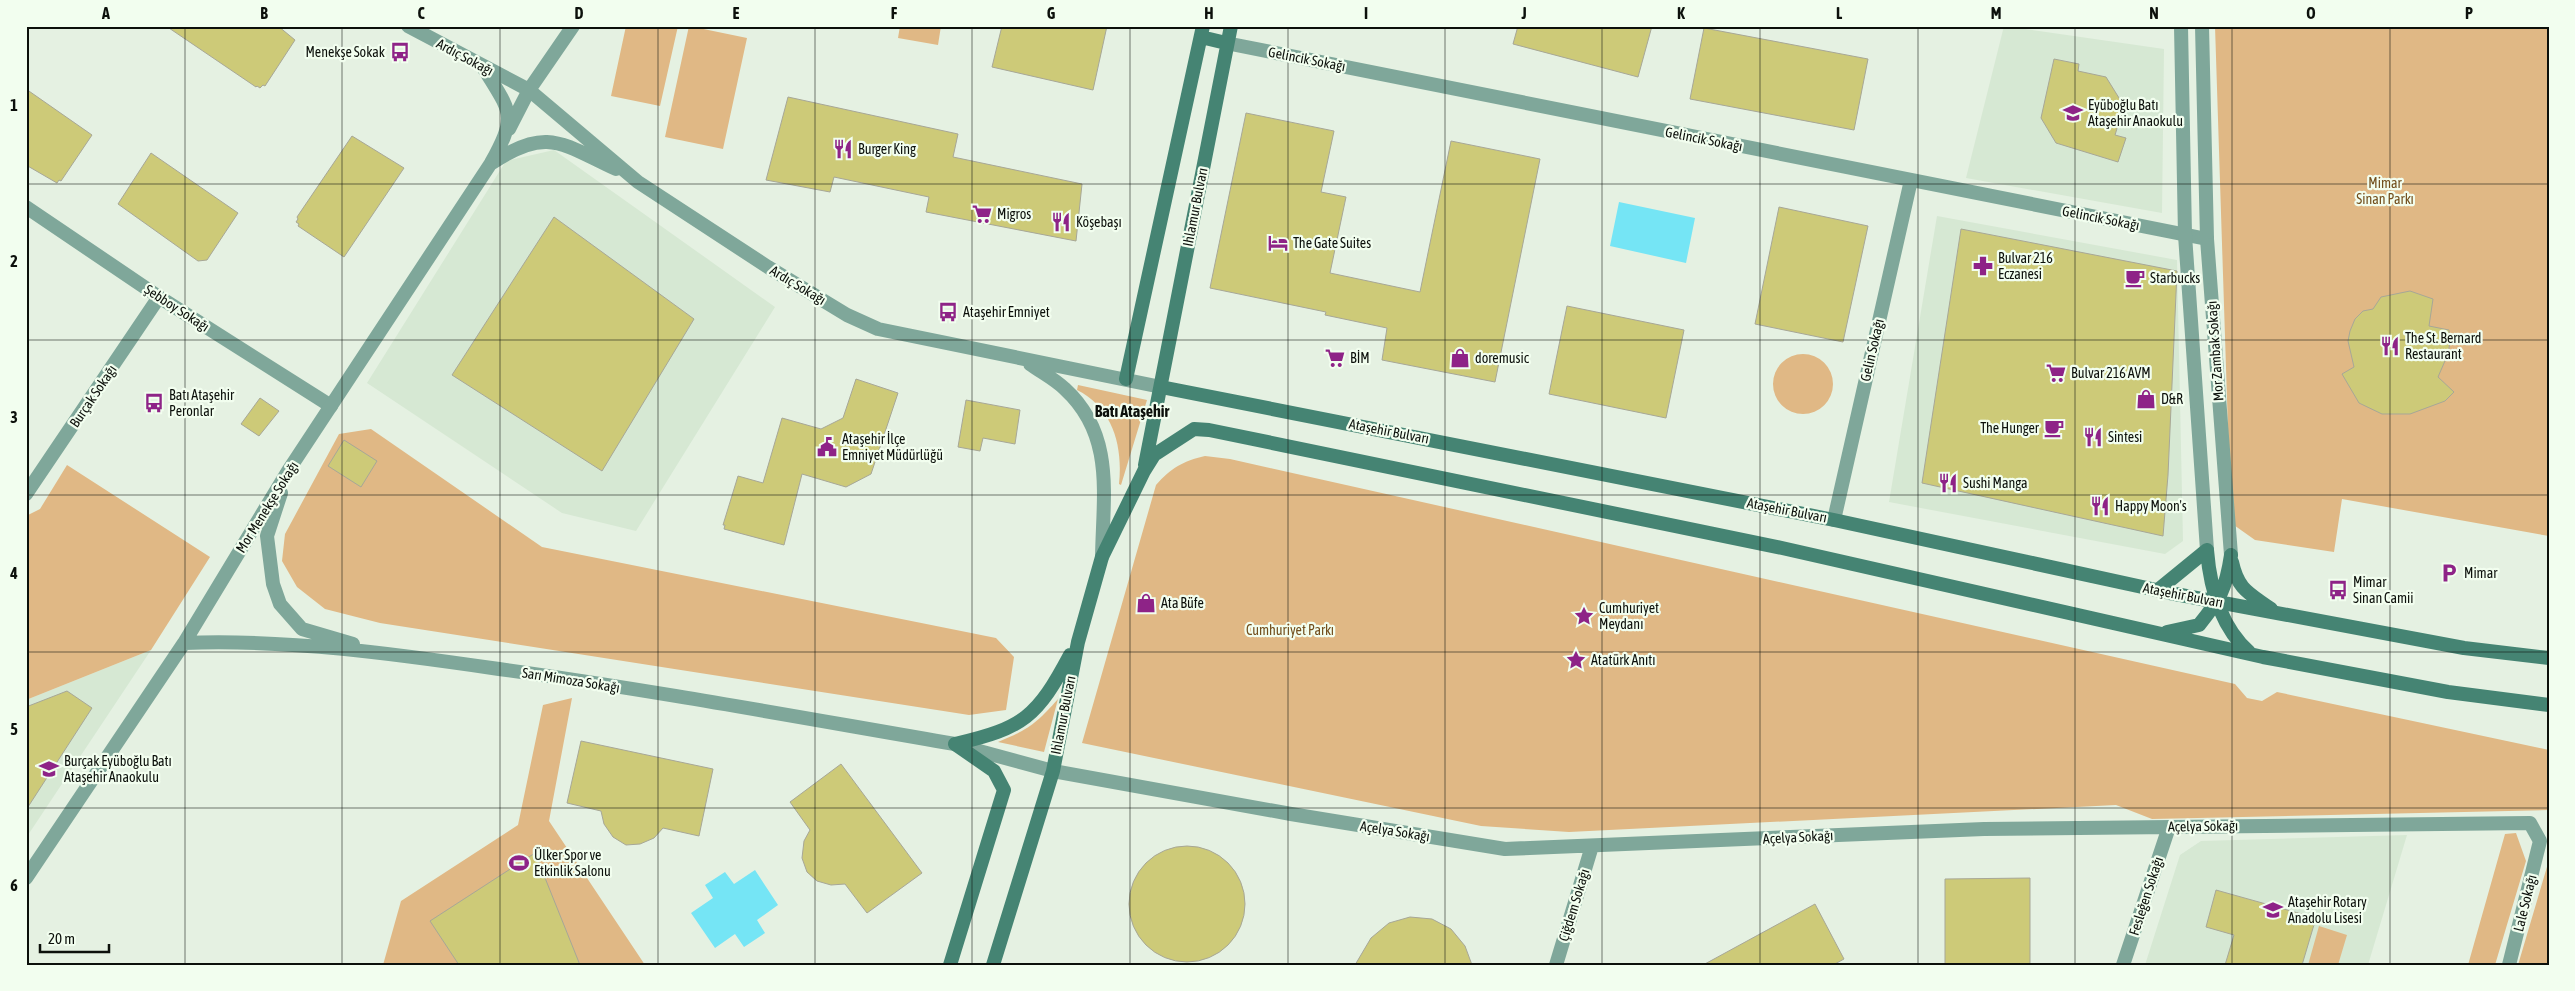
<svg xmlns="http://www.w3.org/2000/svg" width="2575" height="991" font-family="'Asap Condensed',sans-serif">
	<rect width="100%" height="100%" fill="#e5f1e2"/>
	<!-- built -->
	<path fill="#d6e8d3" d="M2004 26 2164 49 2162 213 1966 178Z
		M554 150 775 307 636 531 562 513 367 383 506 161Z
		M1937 216 2177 260 2183 541 2165 554 1889 502Z
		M151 650 26 838V700Z
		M2407 835 2368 965H2145L2180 855 2201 841Z"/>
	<!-- green -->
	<path fill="#e0b885" d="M626 26H678L660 106 611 96Z
		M689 26 747 38 723 149 665 137Z
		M900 26H941L938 45 898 38Z
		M2215 26H2549V536L2342 499 2334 552 2255 540 2231 523Z
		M1773 384a30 30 0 1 1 60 0a30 30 0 1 1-60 0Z
		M1078 385 1147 400 1121 485 1119 484C1123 446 1113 408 1077 390Z
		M371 429 542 547 996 638 1014 657 1006 710 969 715 380 623 325 609 297 587 282 561 285 534 339 434Z
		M1205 456 1230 459 2235 684 2247 698 2262 701 2277 692 2549 750V810L2152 819 2116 805 1569 832 1481 826 1082 743 1156 485C1171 468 1183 461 1205 456Z
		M67 465 210 557 151 650 26 700V516L40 509Z
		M572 698 549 821 645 965H383L401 901 518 825 543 705Z
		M1058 699 1044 752 998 742C1028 730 1037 723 1058 699Z
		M2516 833 2526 861 2495 965H2468L2505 834Z
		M2549 860V965H2518Z
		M2319 926 2347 935 2338 965H2308Z"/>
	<!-- water -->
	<path fill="#75e5f5" d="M1619 202 1695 218 1686 263 1610 246Z
		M755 870 778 905 757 920 765 933 744 947 735 934 715 948 691 913 713 898 705 885 725 872 734 884Z"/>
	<!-- building -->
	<path fill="#cdca78" stroke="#a7a797" d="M166 26H278L295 40 265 86 263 85 260 88 257 86 256 87Z
		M1002 26H1107L1093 90 992 67Z
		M1518 26H1652L1638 77 1513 44Z
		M1704 28 1868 59 1854 130 1690 99Z
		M2054 59 2079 64 2078 71 2106 77 2124 106 2115 135 2126 138 2118 162 2056 143 2041 118Z
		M26 89 92 135 61 181 59 180 57 183 26 165Z
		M788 97 958 134 953 157 1082 184 1076 241 926 212 929 197 834 177 830 192 766 180Z
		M1246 113 1334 131 1321 192 1346 197 1330 273 1420 292 1451 141 1540 159 1495 382 1382 360 1387 328 1325 315 1326 312 1210 288Z
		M352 136 404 168 344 257 298 226 299 224 296 222 298 219 297 217Z
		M151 153 238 213 207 260 198 261 118 204Z
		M1779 207 1868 226 1843 342 1755 324Z
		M554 217 694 319 602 471 452 375Z
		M1961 229 2177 271 2168 475 2163 536 1922 483Z
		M2410 291 2433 299 2429 326 2449 330 2450 342 2448 354 2438 377 2454 392 2445 401 2410 414H2382L2359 403 2342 374 2354 367 2348 341 2350 331 2355 319 2363 311 2373 309 2381 297Z
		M1567 306 1684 330 1666 418 1549 394Z
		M856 379 898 393 871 474 846 487 802 474 784 545 724 529 725 525H723L738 476 763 483 782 418 821 429 843 418Z
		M260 398 279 411 259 436 241 424Z
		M966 400 1020 410 1015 444 983 438 980 451 958 447Z
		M344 440 377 461 361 487 328 466Z
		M67 691 92 708 26 810V707Z
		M581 741 713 769 699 836 663 828 654 838 640 844 626 845 613 837 604 824 601 811 567 803Z
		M841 764 922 873 867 913 845 884 831 885 817 881 807 872 802 858 804 841 810 830 790 802Z
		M1129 904a58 58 0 1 1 116 0a58 58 0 1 1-116 0Z
		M535 853 580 965H459L430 921Z
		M2030 878V965H1945V879Z
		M2216 890 2316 918 2302 965H2225L2234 935 2206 927Z
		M1815 904 1844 959 1833 965H1703Z
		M1410 917 1432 919 1451 929 1465 946 1472 965H1355L1371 938 1389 923Z"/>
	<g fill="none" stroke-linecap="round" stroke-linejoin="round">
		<!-- minor -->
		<path stroke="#7fa79a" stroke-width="14" d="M1226 43 2207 239
			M26 207 159 297 331 406
			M26 494 159 297
			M1834 520 1911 180
			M957 745 1053 771 1291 814 1505 849 1984 829 2530 823 2540 841 2509 965
			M1556 965 1592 846
			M2123 965 2169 827"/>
		<!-- tertiary -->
		<path stroke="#7fa79a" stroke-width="14" d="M408 26 529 90 638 182 768 267 847 315 878 329 1161 387
			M2181 26 2185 235 2207 550
			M2202 26 2207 239 2231 555
			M509 129 529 90 573 26
			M492 163C547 126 562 144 616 169
			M1030 364C1041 372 1055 379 1065 389 1115 435 1103 495 1102 557
			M281 493 267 536 273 584 280 604 302 629 353 644
			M184 643C290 639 395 654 499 669 652 690 803 718 955 744
			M26 878 184 643 288 471 491 163C518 114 511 113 483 67"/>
		<!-- secondary -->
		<path stroke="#458473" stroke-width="14" d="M1201 37 1226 43
			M1126 379 1203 26
			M1161 387 1834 520 2170 593 2464 648 2549 658
			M1145 465 1231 26
			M2207 550C2210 588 2220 626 2249 652
			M2232 562C2238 590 2249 593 2271 609
			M2158 590 2207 550
			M2167 632 2199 625C2220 599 2226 589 2231 555
			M955 744C1024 728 1037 717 1070 655
			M950 965 1004 790 994 771 955 744
			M993 965 1053 771 1078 642 1102 557 1144 471 1154 455 1194 429 1209 430 1782 548 2263 657 2448 692 2549 705"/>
	</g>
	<!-- grid -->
	<path fill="none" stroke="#0c100b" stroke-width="1" stroke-opacity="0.55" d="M185 26V965M342 26V965M500 26V965M658 26V965M815 26V965M972 26V965M1130 26V965M1288 26V965M1445 26V965M1602 26V965M1760 26V965M1918 26V965M2075 26V965M2232 26V965M2390 26V965M26 184H2549M26 340H2549M26 495H2549M26 652H2549M26 808H2549"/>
	<!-- icons -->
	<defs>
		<symbol id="bus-bare" viewBox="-9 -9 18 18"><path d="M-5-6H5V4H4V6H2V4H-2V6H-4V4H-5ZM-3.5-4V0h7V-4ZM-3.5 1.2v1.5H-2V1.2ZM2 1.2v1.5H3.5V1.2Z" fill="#8e2387" stroke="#f2feef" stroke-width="2.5" paint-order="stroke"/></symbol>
		<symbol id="school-bare" viewBox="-9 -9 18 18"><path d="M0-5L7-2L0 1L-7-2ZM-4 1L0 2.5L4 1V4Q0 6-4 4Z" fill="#8e2387" stroke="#f2feef" stroke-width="2.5" paint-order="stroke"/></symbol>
		<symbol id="restaurant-bare" viewBox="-9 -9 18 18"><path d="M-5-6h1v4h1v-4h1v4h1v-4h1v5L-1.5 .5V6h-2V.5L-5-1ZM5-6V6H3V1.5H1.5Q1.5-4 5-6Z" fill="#8e2387" stroke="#f2feef" stroke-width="2.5" paint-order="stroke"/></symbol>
		<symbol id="supermarket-bare" viewBox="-9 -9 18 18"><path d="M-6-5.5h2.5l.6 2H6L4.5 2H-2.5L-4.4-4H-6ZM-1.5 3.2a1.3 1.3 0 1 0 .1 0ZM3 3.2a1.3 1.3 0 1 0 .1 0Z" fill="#8e2387" stroke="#f2feef" stroke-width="2.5" paint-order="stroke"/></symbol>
		<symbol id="hotel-bare" viewBox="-9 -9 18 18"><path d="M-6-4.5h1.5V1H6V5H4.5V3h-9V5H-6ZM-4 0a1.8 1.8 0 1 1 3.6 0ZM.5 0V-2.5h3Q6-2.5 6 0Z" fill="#8e2387" stroke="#f2feef" stroke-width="2.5" paint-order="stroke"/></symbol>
		<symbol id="pharmacy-bare" viewBox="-9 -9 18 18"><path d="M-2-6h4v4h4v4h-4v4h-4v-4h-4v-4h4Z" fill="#8e2387" stroke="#f2feef" stroke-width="2.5" paint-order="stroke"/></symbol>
		<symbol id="cafe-bare" viewBox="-9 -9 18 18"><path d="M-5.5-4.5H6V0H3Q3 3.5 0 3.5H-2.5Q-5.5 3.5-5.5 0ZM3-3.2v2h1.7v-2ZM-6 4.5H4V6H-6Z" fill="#8e2387" stroke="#f2feef" stroke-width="2.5" paint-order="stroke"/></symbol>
		<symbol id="shop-bare" viewBox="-9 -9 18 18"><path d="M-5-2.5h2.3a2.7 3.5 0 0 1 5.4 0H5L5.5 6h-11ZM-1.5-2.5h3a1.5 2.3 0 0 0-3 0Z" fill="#8e2387" stroke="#f2feef" stroke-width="2.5" paint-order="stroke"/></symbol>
		<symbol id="civic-bare" viewBox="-9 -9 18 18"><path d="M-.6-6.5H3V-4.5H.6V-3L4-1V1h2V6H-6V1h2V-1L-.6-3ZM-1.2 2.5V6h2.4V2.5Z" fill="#8e2387" stroke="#f2feef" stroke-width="2.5" paint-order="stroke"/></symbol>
		<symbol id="parking-bare" viewBox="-9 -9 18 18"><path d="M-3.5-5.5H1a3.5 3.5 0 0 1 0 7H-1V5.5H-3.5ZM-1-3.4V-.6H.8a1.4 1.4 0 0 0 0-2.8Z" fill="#8e2387" stroke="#f2feef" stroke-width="2.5" paint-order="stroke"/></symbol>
		<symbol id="sight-bare" viewBox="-9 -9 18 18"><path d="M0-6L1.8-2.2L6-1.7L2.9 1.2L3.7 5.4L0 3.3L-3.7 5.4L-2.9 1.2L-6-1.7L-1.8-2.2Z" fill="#8e2387" stroke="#f2feef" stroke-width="2.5" paint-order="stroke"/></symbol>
		<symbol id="stadium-bare" viewBox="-9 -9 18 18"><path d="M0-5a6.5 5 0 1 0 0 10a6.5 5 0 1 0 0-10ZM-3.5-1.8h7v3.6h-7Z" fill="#8e2387" stroke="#f2feef" stroke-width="2.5" paint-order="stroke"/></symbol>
	</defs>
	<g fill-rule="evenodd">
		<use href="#bus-bare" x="386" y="38" width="28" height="28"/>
		<use href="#school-bare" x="2059" y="99" width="28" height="28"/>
		<use href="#restaurant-bare" x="829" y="135" width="28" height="28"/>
		<use href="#supermarket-bare" x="968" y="200" width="28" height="28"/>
		<use href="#restaurant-bare" x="1047" y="208" width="28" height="28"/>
		<use href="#hotel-bare" x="1264" y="229" width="28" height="28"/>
		<use href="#pharmacy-bare" x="1969" y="252" width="28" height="28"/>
		<use href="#cafe-bare" x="2121" y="264" width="28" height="28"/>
		<use href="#bus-bare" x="934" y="298" width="28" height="28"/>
		<use href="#restaurant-bare" x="2376" y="332" width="28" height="28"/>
		<use href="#supermarket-bare" x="1321" y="344" width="28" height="28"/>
		<use href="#shop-bare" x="1446" y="344" width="28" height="28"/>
		<use href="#supermarket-bare" x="2042" y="359" width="28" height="28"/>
		<use href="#shop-bare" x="2132" y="385" width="28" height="28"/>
		<use href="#bus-bare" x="140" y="389" width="28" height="28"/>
		<use href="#cafe-bare" x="2040" y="414" width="28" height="28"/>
		<use href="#restaurant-bare" x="2079" y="423" width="28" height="28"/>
		<use href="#civic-bare" x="813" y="433" width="28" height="28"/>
		<use href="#restaurant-bare" x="1934" y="469" width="28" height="28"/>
		<use href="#restaurant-bare" x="2086" y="492" width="28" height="28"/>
		<use href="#parking-bare" x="2435" y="559" width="28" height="28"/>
		<use href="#bus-bare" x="2324" y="576" width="28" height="28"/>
		<use href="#shop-bare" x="1132" y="589" width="28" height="28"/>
		<use href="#sight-bare" x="1570" y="602" width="28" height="28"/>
		<use href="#sight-bare" x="1562" y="646" width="28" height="28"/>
		<use href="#school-bare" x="35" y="755" width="28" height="28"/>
		<use href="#stadium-bare" x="505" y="849" width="28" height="28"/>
		<use href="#school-bare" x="2259" y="896" width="28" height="28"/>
	</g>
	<g text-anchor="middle" stroke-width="4.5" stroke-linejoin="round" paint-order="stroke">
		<!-- poi labels -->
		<g font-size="14" fill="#0c100b" stroke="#f2feef" text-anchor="start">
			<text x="385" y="57" text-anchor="end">Menekşe Sokak</text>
			<text x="2088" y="110">Eyüboğlu Batı<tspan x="2088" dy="16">Ataşehir Anaokulu</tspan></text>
			<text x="858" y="154">Burger King</text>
			<text x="997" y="219">Migros</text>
			<text x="1076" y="227">Köşebaşı</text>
			<text x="1293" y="248">The Gate Suites</text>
			<text x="1998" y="263">Bulvar 216<tspan x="1998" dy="16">Eczanesi</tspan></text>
			<text x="2150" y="283">Starbucks</text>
			<text x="963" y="317">Ataşehir Emniyet</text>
			<text x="2405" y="343">The St. Bernard<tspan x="2405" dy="16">Restaurant</tspan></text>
			<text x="1350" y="363">BİM</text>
			<text x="1475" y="363">doremusic</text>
			<text x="2071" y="378">Bulvar 216 AVM</text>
			<text x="169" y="400">Batı Ataşehir<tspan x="169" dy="16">Peronlar</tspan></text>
			<text x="2161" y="404">D&amp;R</text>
			<text x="2039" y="433" text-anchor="end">The Hunger</text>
			<text x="2108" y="442">Sintesi</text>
			<text x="842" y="444">Ataşehir İlçe<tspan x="842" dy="16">Emniyet Müdürlüğü</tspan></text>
			<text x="1963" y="488">Sushi Manga</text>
			<text x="2115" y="511">Happy Moon's</text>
			<text x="2464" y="578">Mimar</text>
			<text x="2353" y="587">Mimar<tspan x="2353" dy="16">Sinan Camii</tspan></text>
			<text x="1161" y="608">Ata Büfe</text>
			<text x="1599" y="613">Cumhuriyet<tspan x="1599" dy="16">Meydanı</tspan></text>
			<text x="1591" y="665">Atatürk Anıtı</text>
			<text x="64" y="766">Burçak Eyüboğlu Batı<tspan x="64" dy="16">Ataşehir Anaokulu</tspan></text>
			<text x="534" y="860">Ülker Spor ve<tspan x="534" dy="16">Etkinlik Salonu</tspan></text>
			<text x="2288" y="907">Ataşehir Rotary<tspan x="2288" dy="16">Anadolu Lisesi</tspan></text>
		</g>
		<!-- street labels -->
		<g font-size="14" fill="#0c100b" stroke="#f2feef">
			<text transform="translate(465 57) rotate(28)" y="5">Ardıç Sokağı</text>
			<text transform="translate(1307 59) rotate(11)" y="5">Gelincik Sokağı</text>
			<text transform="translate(1704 139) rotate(11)" y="5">Gelincik Sokağı</text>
			<text transform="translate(1195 207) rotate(-79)" y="5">Ihlamur Bulvarı</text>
			<text transform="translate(2101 218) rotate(11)" y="5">Gelincik Sokağı</text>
			<text transform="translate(798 285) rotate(31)" y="5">Ardıç Sokağı</text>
			<text transform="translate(177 308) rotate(33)" y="5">Şebboy Sokağı</text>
			<text transform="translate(1872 350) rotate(-77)" y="5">Gelin Sokağı</text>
			<text transform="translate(2215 351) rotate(-94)" y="5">Mor Zambak Sokağı</text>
			<text transform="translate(93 396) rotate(-56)" y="5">Burçak Sokağı</text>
			<text transform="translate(1389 431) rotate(11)" y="5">Ataşehir Bulvarı</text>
			<text transform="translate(267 507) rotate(-58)" y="5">Mor Menekşe Sokağı</text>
			<text transform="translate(1787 510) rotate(11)" y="5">Ataşehir Bulvarı</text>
			<text transform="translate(2183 595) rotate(11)" y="5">Ataşehir Bulvarı</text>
			<text transform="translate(571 680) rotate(9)" y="5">Sarı Mimoza Sokağı</text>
			<text transform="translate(1063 715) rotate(-79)" y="5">Ihlamur Bulvarı</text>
			<text transform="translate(2203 826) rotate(-1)" y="5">Açelya Sokağı</text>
			<text transform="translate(1395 831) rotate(9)" y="5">Açelya Sokağı</text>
			<text transform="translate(1798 837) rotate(-3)" y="5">Açelya Sokağı</text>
			<text transform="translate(2146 896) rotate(-72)" y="5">Fesleğen Sokağı</text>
			<text transform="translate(2525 903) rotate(-76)" y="5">Lale Sokağı</text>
			<text transform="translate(1574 905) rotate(-73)" y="5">Çiğdem Sokağı</text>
		</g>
		<!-- park labels -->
		<g font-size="14" fill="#724e1c" stroke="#f2feef">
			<text x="2385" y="188">Mimar<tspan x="2385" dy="16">Sinan Parkı</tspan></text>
			<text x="1290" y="635">Cumhuriyet Parkı</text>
		</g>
		<!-- quarter labels -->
		<g font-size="16" font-weight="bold" fill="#0c100b" stroke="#f2feef">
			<text x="1132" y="417">Batı Ataşehir</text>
		</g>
	</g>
	<!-- border -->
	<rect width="2575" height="991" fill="none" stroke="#f2feef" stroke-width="55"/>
	<!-- scale -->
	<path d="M40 944v8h69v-8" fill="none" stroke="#0c100b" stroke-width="2.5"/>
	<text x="48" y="944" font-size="15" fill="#0c100b" stroke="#f2feef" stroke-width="4" paint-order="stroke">20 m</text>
	<rect x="28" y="28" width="2520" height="936" fill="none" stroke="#0c100b" stroke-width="2"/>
	<g font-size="16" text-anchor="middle" font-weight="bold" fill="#0c100b">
		<text x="106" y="19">A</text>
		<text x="264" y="19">B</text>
		<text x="421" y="19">C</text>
		<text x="579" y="19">D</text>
		<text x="736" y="19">E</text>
		<text x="894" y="19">F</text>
		<text x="1051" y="19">G</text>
		<text x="1209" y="19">H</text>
		<text x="1366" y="19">I</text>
		<text x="1524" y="19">J</text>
		<text x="1681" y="19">K</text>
		<text x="1839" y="19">L</text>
		<text x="1996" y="19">M</text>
		<text x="2154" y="19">N</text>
		<text x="2311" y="19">O</text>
		<text x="2469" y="19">P</text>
		<text x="14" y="111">1</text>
		<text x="14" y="267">2</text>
		<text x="14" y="423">3</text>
		<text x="14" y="579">4</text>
		<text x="14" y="735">5</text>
		<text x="14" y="891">6</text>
	</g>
</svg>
